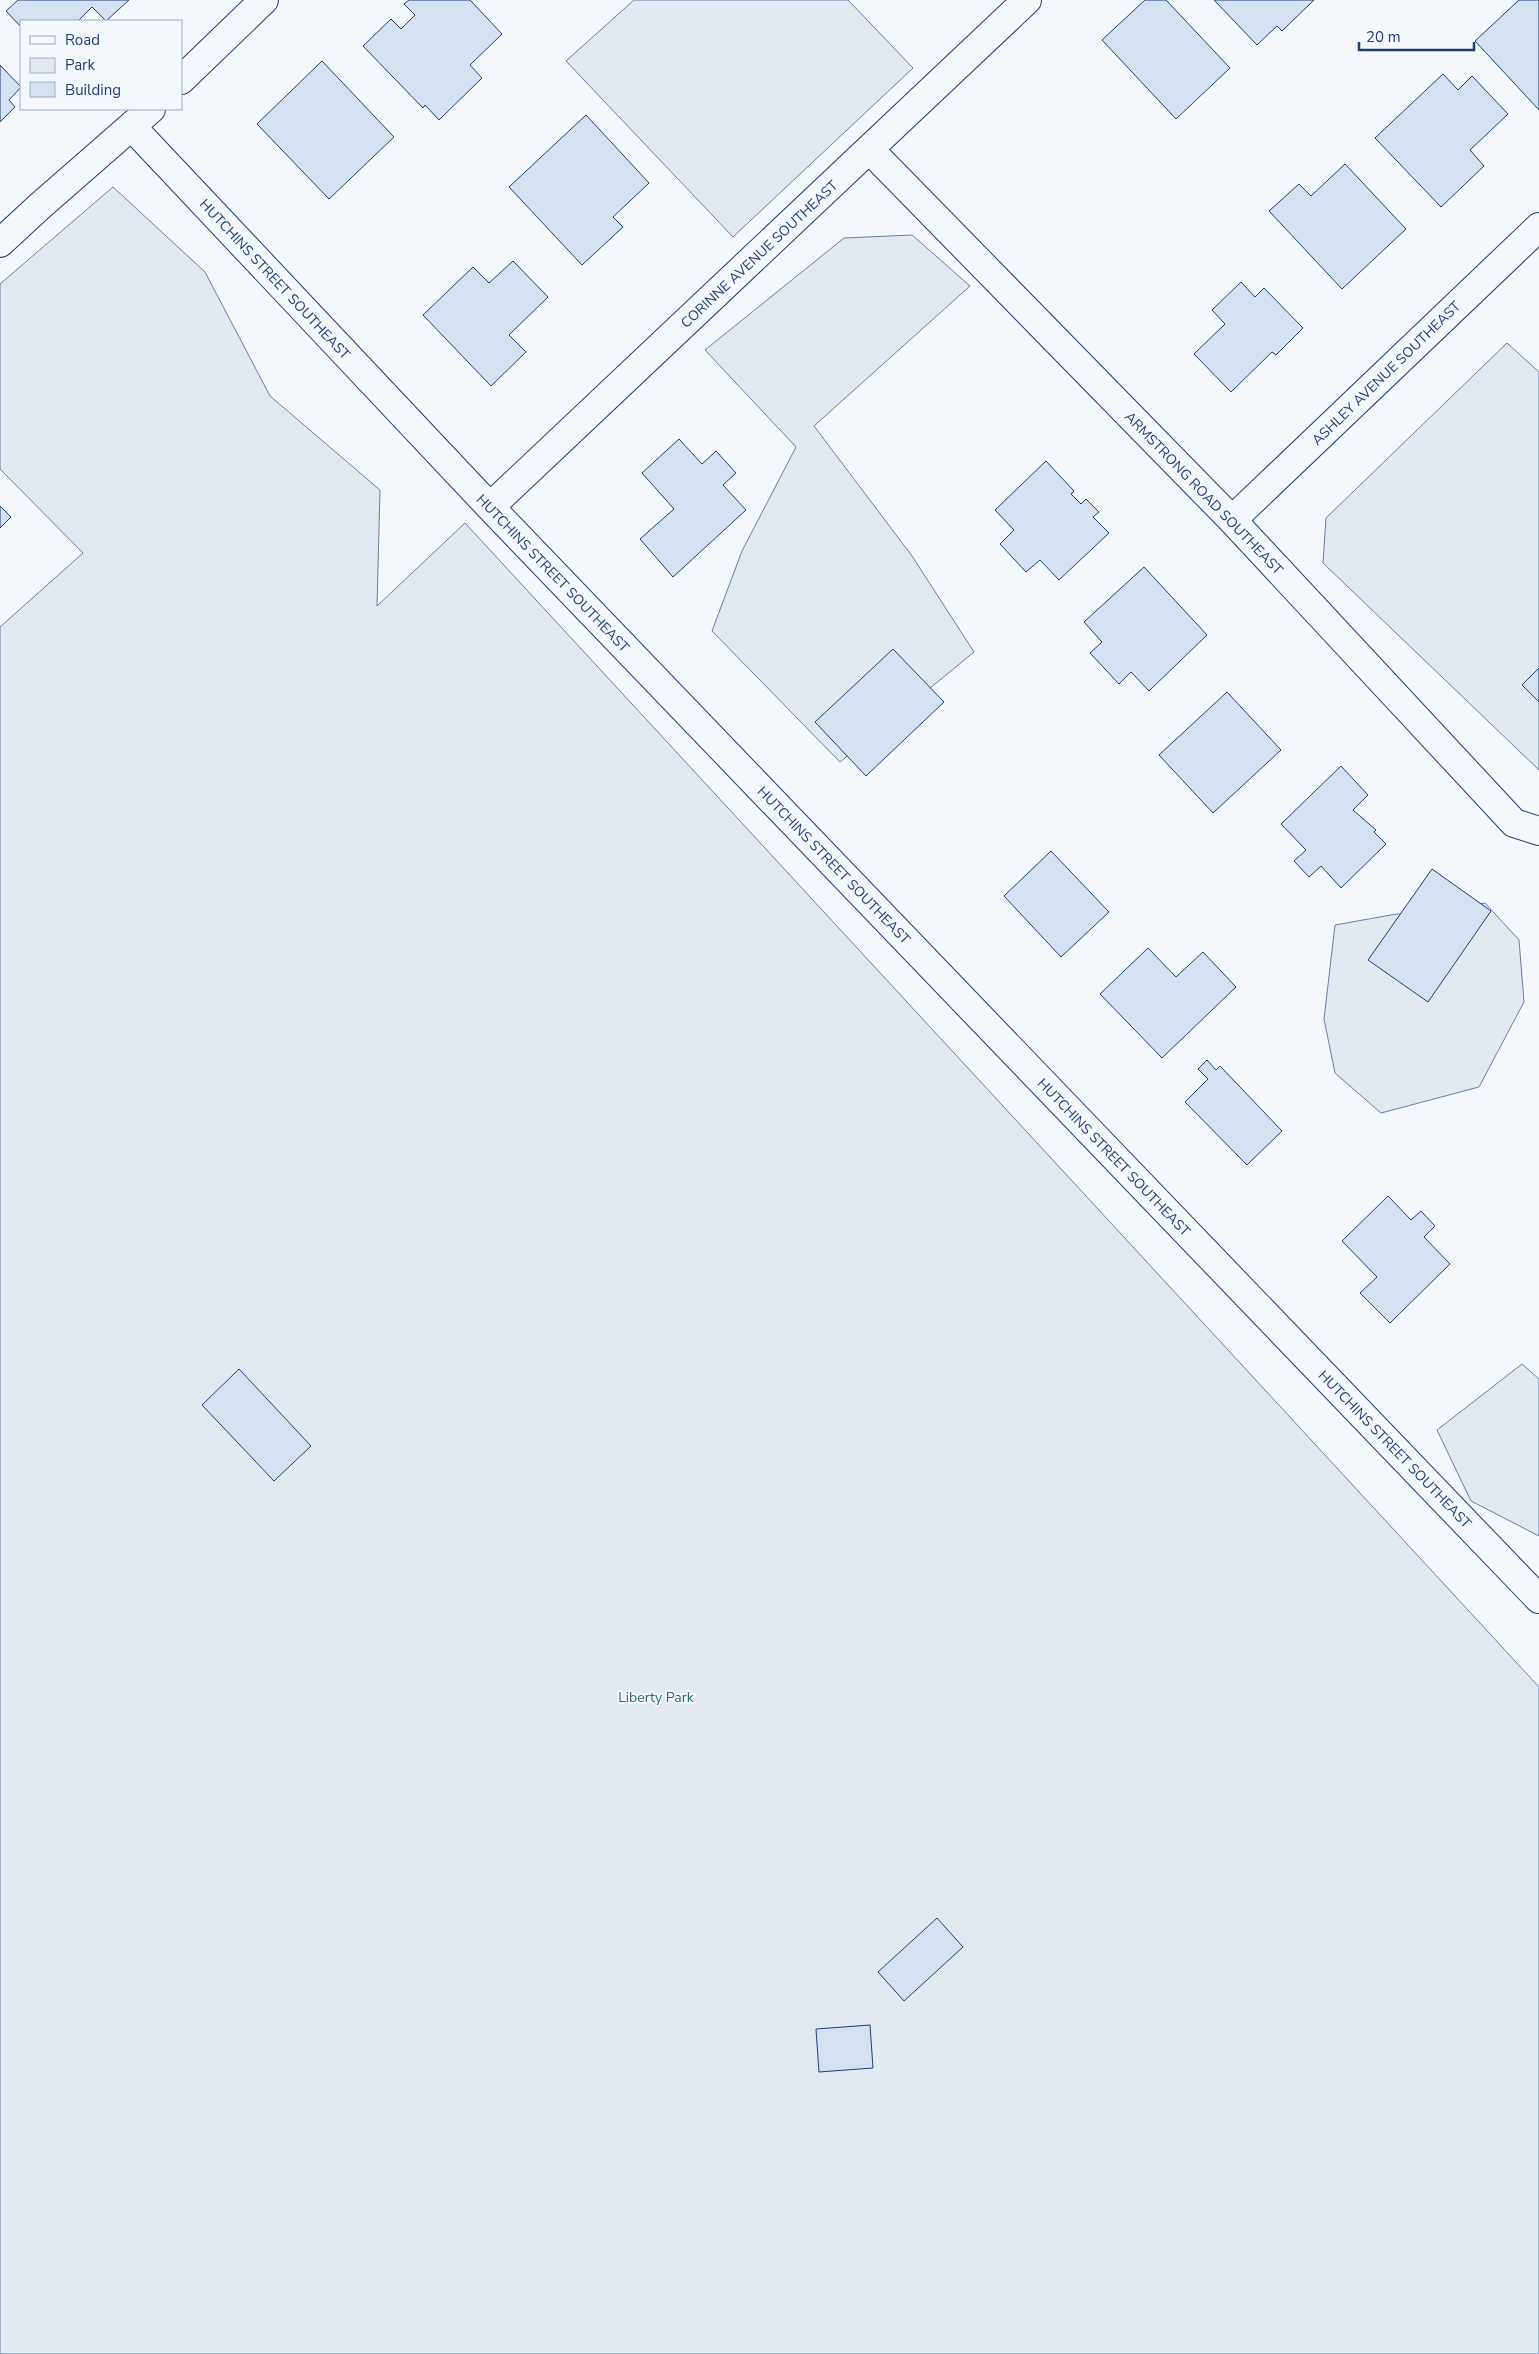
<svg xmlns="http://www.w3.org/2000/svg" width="1539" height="2354" font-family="'Nunito Sans',sans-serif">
	<rect width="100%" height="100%" fill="#f4f7fb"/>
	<!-- green -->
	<path fill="#e3e9f0" stroke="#687fa3" d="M634 0H848L913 68 733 237 566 61Z
		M113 187 205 272 270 396 380 490 377 606 465 523 1539 1687V2354H0V627L83 553 0 469V284Z
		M912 235 970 286 814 426 912 556 974 652 840 762 712 631 742 551 796 447 705 350 844 238Z
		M1507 343 1539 372V770L1323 563 1326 518Z
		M1485 903 1519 940 1524 1002 1479 1087 1381 1113 1335 1073 1324 1019 1335 925 1391 915Z
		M1522 1364 1539 1379V1536L1471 1501 1437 1430Z"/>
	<!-- building -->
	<path fill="#d5e0f0" stroke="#1d3f73" d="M18 0H129L106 21 92 7 78 21H21V27L6 11Z
		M409 0H470L502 34 470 65 482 78 439 120 425 105 423 108 363 46 391 19 401 29 415 15 404 4Z
		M1145 0H1166L1230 68 1176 119 1102 40Z
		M1214 0H1314L1282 31 1277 26 1257 45Z
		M1519 0H1539V110L1475 41Z
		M322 61 394 137 329 199 257 124Z
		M0 65 21 87 9 100 15 107 0 122Z
		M1443 74 1458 90 1472 76 1508 114 1470 150 1484 166 1441 207 1375 138Z
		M586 115 649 183 613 217 623 227 582 265 509 187Z
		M1345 164 1406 229 1342 289 1269 211 1299 184 1311 196Z
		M513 261 548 297 509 335 526 352 491 386 423 315 473 267 489 283Z
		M1241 282 1255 297 1264 288 1303 328 1276 355 1272 352 1231 392 1194 354 1225 324 1212 310Z
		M679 439 702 464 716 451 736 473 723 485 746 510 673 577 640 539 674 509 642 473Z
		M1046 461 1074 491 1071 494 1081 504 1086 499 1099 512 1093 517 1109 533 1059 580 1040 560 1026 572 1000 544 1014 530 995 510Z
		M0 506 11 517 0 528Z
		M1144 567 1207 635 1149 691 1131 672 1119 684 1090 653 1102 642 1084 622Z
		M893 649 944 702 866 776 815 722Z
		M1539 668V702L1522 685Z
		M1227 692 1281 750 1213 813 1159 755Z
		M1341 766 1368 795 1353 810 1376 830 1374 832 1386 844 1341 888 1321 866 1309 877 1294 861 1306 850 1281 824Z
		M1051 851 1109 912 1061 957 1004 896Z
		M1432 869 1491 911 1428 1002 1368 960Z
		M1148 948 1176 977 1203 952 1236 987 1162 1058 1100 994Z
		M1207 1060 1216 1070 1220 1066 1282 1131 1247 1165 1185 1102 1208 1079 1198 1069Z
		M1388 1196 1411 1220 1421 1211 1435 1226 1424 1237 1450 1264 1390 1323 1360 1293 1377 1277 1342 1241Z
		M239 1369 311 1446 274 1481 202 1405Z
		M937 1918 963 1947 904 2001 878 1972Z
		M870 2025 873 2068 819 2072 816 2029Z"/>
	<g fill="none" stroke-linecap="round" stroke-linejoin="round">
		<defs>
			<path id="street" d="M181 80 264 0
				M132 127 490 507 1539 1599
				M870 150 1232 520 1514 823 1539 831
				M0 243 40 206 151 109
				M490 507 1027 0
				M1232 520 1539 227"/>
		</defs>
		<!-- street casing -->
		<use href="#street" stroke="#1d3f73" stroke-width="30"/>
		<!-- street -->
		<use href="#street" stroke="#f4f7fb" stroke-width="28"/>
	</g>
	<g text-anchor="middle" stroke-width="4" stroke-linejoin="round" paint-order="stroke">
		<!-- street labels -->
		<g font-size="14" fill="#1d3f73" stroke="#f4f7fb">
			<text transform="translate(759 254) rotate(-43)" y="5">CORINNE AVENUE SOUTHEAST</text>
			<text transform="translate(275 279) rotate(47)" y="5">HUTCHINS STREET SOUTHEAST</text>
			<text transform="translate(1386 373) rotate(-44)" y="5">ASHLEY AVENUE SOUTHEAST</text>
			<text transform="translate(1204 493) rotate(46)" y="5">ARMSTRONG ROAD SOUTHEAST</text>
			<text transform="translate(553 573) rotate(46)" y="5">HUTCHINS STREET SOUTHEAST</text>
			<text transform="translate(834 865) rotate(46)" y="5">HUTCHINS STREET SOUTHEAST</text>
			<text transform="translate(1114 1157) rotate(46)" y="5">HUTCHINS STREET SOUTHEAST</text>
			<text transform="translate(1395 1449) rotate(46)" y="5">HUTCHINS STREET SOUTHEAST</text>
		</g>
		<!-- park labels -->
		<g font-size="14" fill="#2c6c60" stroke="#f4f7fb">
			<text x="656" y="1702">Liberty Park</text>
		</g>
	</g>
	<!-- legend -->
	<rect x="20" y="20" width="162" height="90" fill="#f4f7fb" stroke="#9eadc5"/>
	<rect x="30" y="36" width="25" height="8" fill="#f4f7fb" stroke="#9eadc5"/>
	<text x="65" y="45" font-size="15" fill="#1d3f73">Road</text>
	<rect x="30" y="58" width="25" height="15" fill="#e3e9f0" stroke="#9eadc5"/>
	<text x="65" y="70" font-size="15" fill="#1d3f73">Park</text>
	<rect x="30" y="82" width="25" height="15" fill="#d5e0f0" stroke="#9eadc5"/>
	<text x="65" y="95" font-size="15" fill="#1d3f73">Building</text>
	<!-- scale -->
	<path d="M1359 42v8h115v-8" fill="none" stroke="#1d3f73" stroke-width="2.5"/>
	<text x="1366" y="42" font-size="15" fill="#1d3f73" stroke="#f4f7fb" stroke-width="4" paint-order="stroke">20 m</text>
</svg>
